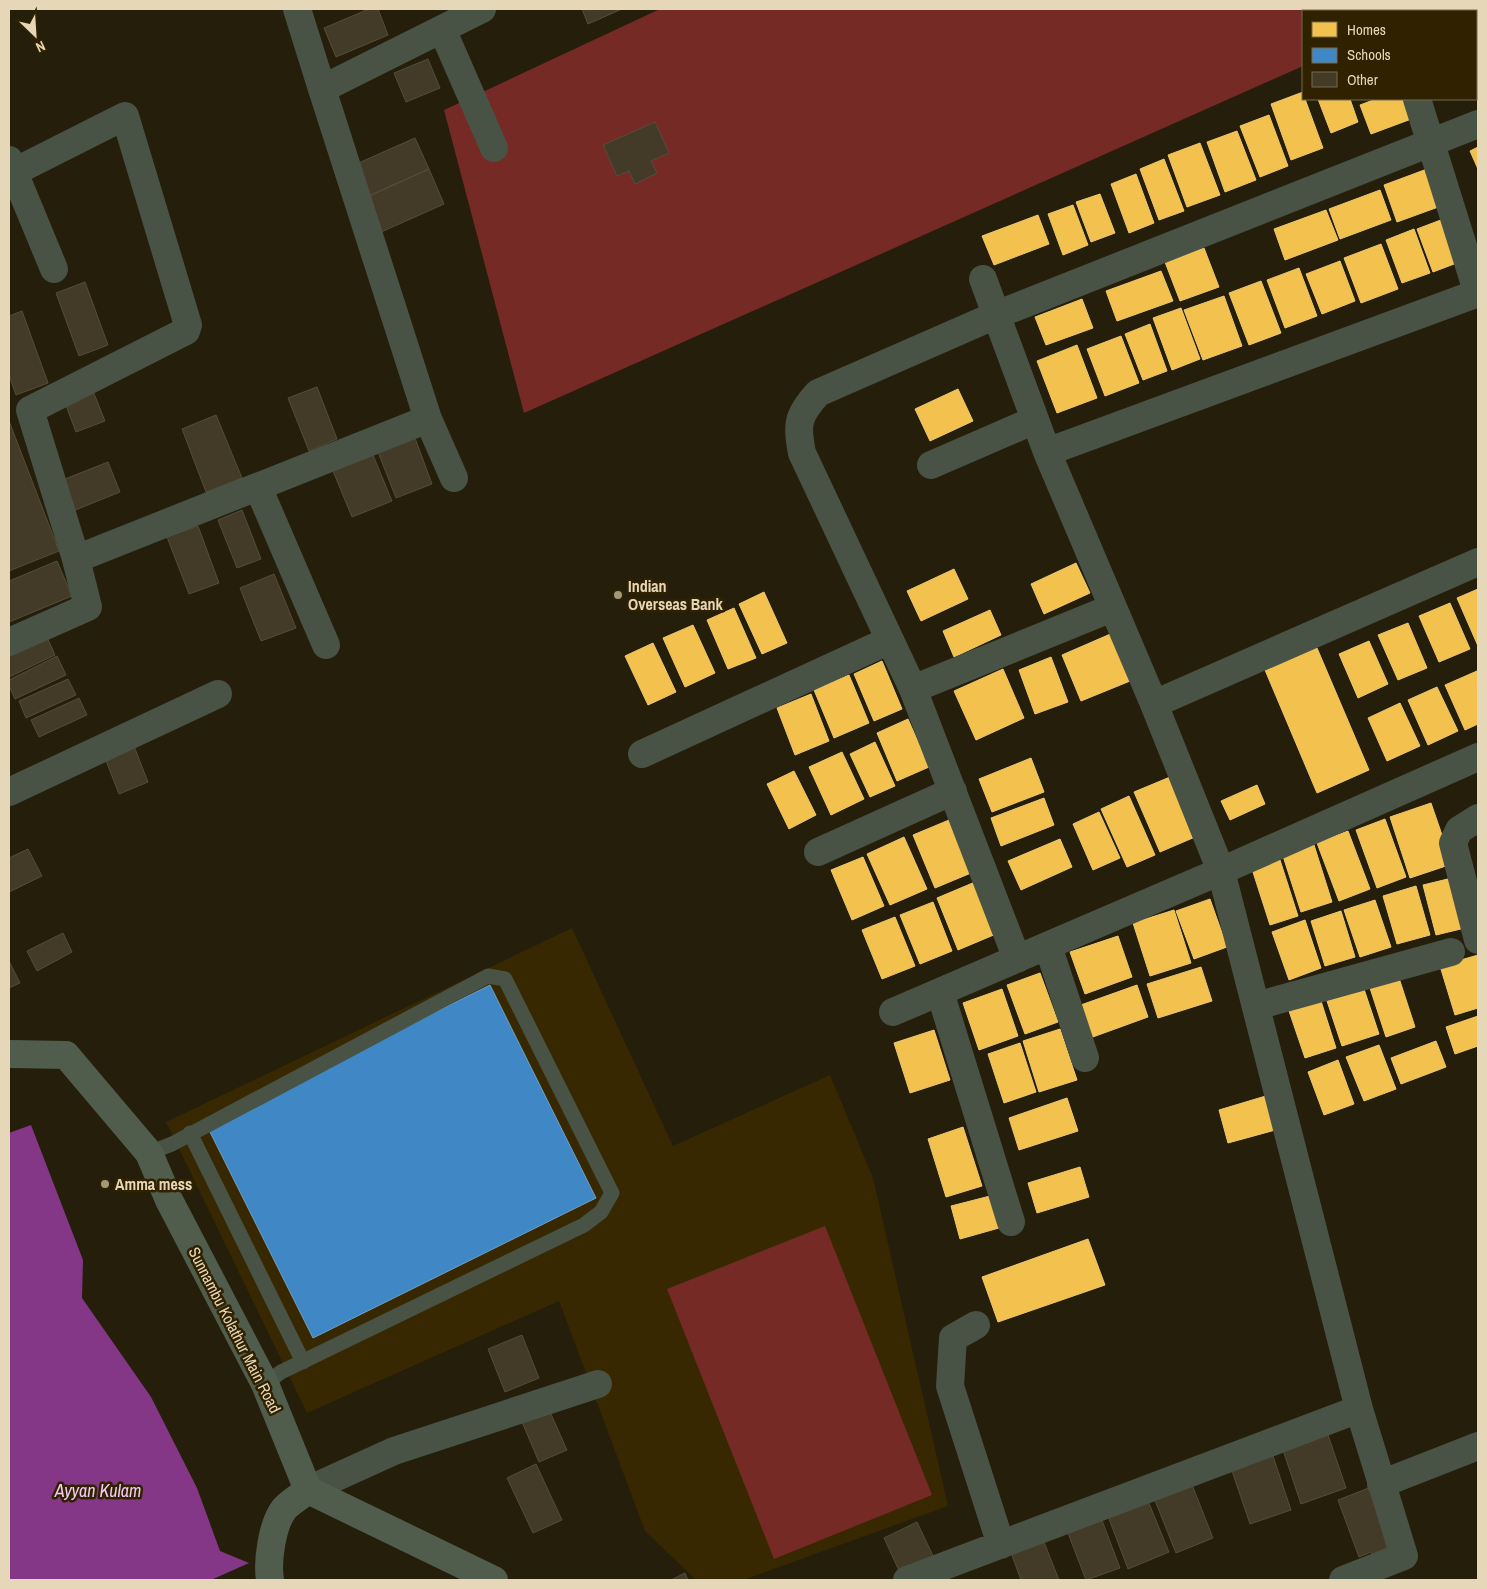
<svg xmlns="http://www.w3.org/2000/svg" width="1487" height="1589" font-family="'Archivo Narrow',sans-serif">
	<rect width="100%" height="100%" fill="#251e0b"/>
	<!-- built -->
	<path fill="#372802" d="M572 928 673 1146 830 1075 873 1178 948 1506 743 1580H696L645 1531 559 1301 307 1413 166 1122Z"/>
	<!-- green -->
	<path fill="#752a25" d="M660 9H1433L1427 11H1303V66L524 413 444 110Z
		M825 1226 932 1495 774 1559 667 1289Z"/>
	<!-- water -->
	<path fill="#843786" d="M31 1125 83 1260 82 1298 151 1397 197 1488 220 1551 249 1563 211 1580H9V1133Z"/>
	<!-- homes -->
	<path fill="#f2c14e" stroke="#eec86e" d="M1303 92V99H1305L1323 148 1291 160 1271 104Z
		M1318 99H1350L1358 122 1331 133Z
		M1376 99H1406L1414 118 1371 134 1360 105Z
		M1269 115 1288 166 1260 177 1240 126Z
		M1237 131 1256 180 1225 192 1207 142Z
		M1200 143 1220 195 1187 207 1168 155Z
		M1478 147V169L1470 151Z
		M1164 159 1184 211 1159 220 1140 169Z
		M1427 169 1441 206 1397 222 1384 185Z
		M1136 174 1154 223 1129 233 1111 184Z
		M1380 190 1391 220 1340 239 1329 209Z
		M1100 194 1115 233 1091 242 1076 202Z
		M1073 205 1088 245 1063 255 1048 214Z
		M1326 210 1338 240 1285 260 1274 229Z
		M1038 215 1049 244 994 265 982 236Z
		M1446 218 1462 261 1433 272 1417 229Z
		M1414 229 1430 273 1402 283 1386 240Z
		M1381 244 1398 289 1361 303 1344 258Z
		M1204 248 1219 287 1180 301 1165 262Z
		M1340 261 1355 301 1322 314 1306 274Z
		M1299 268 1317 316 1285 328 1267 280Z
		M1161 271 1173 301 1117 321 1106 291Z
		M1261 281 1281 333 1249 345 1229 293Z
		M1224 296 1242 346 1203 360 1184 310Z
		M1082 299 1093 328 1046 345 1035 317Z
		M1181 308 1200 359 1172 370 1153 318Z
		M1150 324 1167 371 1143 380 1125 334Z
		M1121 336 1139 383 1105 396 1087 349Z
		M1077 345 1097 398 1057 413 1037 361Z
		M958 389 973 421 930 441 915 409Z
		M1076 563 1090 593 1044 614 1031 584Z
		M954 569 968 599 921 621 907 591Z
		M1478 589V646L1457 598Z
		M764 592 787 643 762 654 739 604Z
		M1450 603 1470 649 1439 662 1419 616Z
		M734 608 756 658 728 669 707 620Z
		M990 610 1001 635 954 657 943 631Z
		M1408 623 1427 668 1398 680 1378 635Z
		M693 625 715 673 685 687 663 638Z
		M1115 632 1135 679 1081 701 1062 655Z
		M1369 641 1388 684 1358 698 1339 654Z
		M653 643 676 692 648 705 625 656Z
		M1317 648 1369 770 1317 793 1265 670Z
		M1051 657 1068 702 1035 714 1019 670Z
		M882 661 902 709 874 721 854 674Z
		M1003 669 1024 718 976 740 954 691Z
		M1477 671 1478 724 1465 730 1445 685Z
		M849 675 869 723 834 738 814 690Z
		M1437 687 1458 731 1428 745 1408 700Z
		M811 694 829 741 795 755 777 708Z
		M1400 703 1420 746 1387 761 1368 718Z
		M908 719 929 767 897 781 877 733Z
		M875 742 895 786 870 797 850 754Z
		M842 752 864 799 831 815 809 767Z
		M1031 758 1044 792 992 812 979 779Z
		M794 771 816 815 789 829 767 784Z
		M1170 777 1195 837 1160 852 1134 792Z
		M1257 785 1265 804 1230 820 1221 801Z
		M1129 796 1155 855 1127 867 1101 809Z
		M1044 798 1054 825 1001 846 991 818Z
		M1431 803 1452 864 1410 878 1390 817Z
		M1099 812 1120 858 1093 870 1073 824Z
		M1385 819 1406 877 1377 888 1356 830Z
		M949 820 971 873 935 888 913 835Z
		M1348 831 1370 889 1339 901 1317 843Z
		M904 837 927 889 890 905 867 854Z
		M1060 839 1072 867 1021 890 1008 861Z
		M1314 845 1332 902 1301 912 1283 856Z
		M863 857 884 906 852 920 831 870Z
		M1280 860 1298 916 1270 925 1252 869Z
		M1456 877 1469 927 1436 935 1423 885Z
		M975 882 996 934 958 950 937 898Z
		M1416 886 1430 935 1397 944 1383 896Z
		M1210 899 1227 947 1194 959 1176 911Z
		M1375 900 1391 947 1360 957 1344 910Z
		M933 902 952 951 920 964 900 915Z
		M1174 910 1191 963 1150 976 1133 923Z
		M1341 911 1355 957 1325 966 1311 921Z
		M895 917 915 966 882 979 862 930Z
		M1305 920 1321 968 1289 980 1272 932Z
		M1118 936 1132 977 1085 994 1070 952Z
		M1478 955V1008L1455 1015 1440 966Z
		M1201 967 1212 1001 1158 1018 1147 984Z
		M1040 973 1058 1022 1025 1034 1007 985Z
		M1399 978 1415 1027 1386 1037 1370 988Z
		M1137 985 1148 1017 1090 1038 1078 1006Z
		M1002 989 1018 1036 979 1050 963 1003Z
		M1364 989 1379 1034 1342 1046 1327 1001Z
		M1321 1001 1336 1048 1305 1058 1289 1011Z
		M1478 1016V1046L1455 1054 1446 1027Z
		M1060 1029 1077 1080 1039 1092 1023 1041Z
		M934 1030 950 1080 910 1093 894 1043Z
		M1436 1041 1446 1067 1401 1084 1391 1058Z
		M1020 1043 1036 1092 1004 1103 988 1054Z
		M1379 1045 1396 1089 1364 1101 1346 1057Z
		M1338 1060 1354 1104 1324 1115 1308 1072Z
		M1269 1095 1279 1129 1228 1143 1219 1110Z
		M1067 1098 1078 1131 1019 1150 1009 1118Z
		M963 1127 982 1186 946 1197 928 1139Z
		M1080 1167 1089 1197 1037 1213 1028 1183Z
		M990 1196 999 1228 960 1239 951 1206Z
		M1088 1239 1105 1285 998 1322 982 1277Z"/>
	<!-- schools -->
	<path fill="#3f88c5" stroke="#71a0c1" d="M490 985 596 1198 313 1338 207 1126Z"/>
	<!-- building -->
	<path fill="#433b27" stroke="#554d38" d="M369 9H378L388 35 336 57 324 28Z
		M582 9H622L588 24Z
		M428 59 440 88 406 102 394 73Z
		M655 122 669 153 651 161 657 173 635 184 629 171 617 176 603 145Z
		M415 138 429 169 368 196 354 165Z
		M429 169 444 204 379 233 363 199Z
		M85 282 108 345 79 356 56 293Z
		M22 311 48 383 16 395 9 375V316Z
		M317 387 337 439 309 451 288 398Z
		M93 391 105 421 76 432 65 403Z
		M216 415 242 478 206 492 182 429Z
		M9 421 59 551 9 571Z
		M415 438 432 484 396 498 378 452Z
		M373 455 392 501 352 517 333 471Z
		M108 462 120 492 73 511 60 481Z
		M242 510 261 559 237 568 218 520Z
		M198 526 219 583 189 594 167 537Z
		M57 561 72 596 9 622V581Z
		M274 574 296 628 261 641 240 588Z
		M46 635 55 655 9 677V653Z
		M57 656 66 675 15 699 9 686V680Z
		M68 679 76 695 26 718 19 701Z
		M79 698 87 715 39 737 31 720Z
		M132 741 148 782 119 794 103 753Z
		M28 849 42 876 9 892V858Z
		M63 933 72 952 37 971 27 951Z
		M9 961 20 983 9 988Z
		M522 1335 539 1378 505 1392 488 1349Z
		M546 1403 567 1450 539 1462 519 1415Z
		M1327 1432 1346 1488 1301 1504 1282 1447Z
		M1271 1450 1291 1510 1250 1524 1230 1465Z
		M536 1464 562 1520 533 1533 507 1478Z
		M1189 1477 1213 1538 1176 1553 1152 1493Z
		M1374 1486 1392 1547 1373 1555 1371 1552 1359 1557 1338 1500Z
		M1146 1496 1169 1552 1128 1569 1106 1511Z
		M1100 1515 1120 1568 1086 1580 1066 1528Z
		M917 1522 935 1560 901 1575 884 1538Z
		M1042 1537 1059 1580H1021L1010 1550Z
		M685 1573 688 1580H671Z"/>
	<g fill="none" stroke-linecap="round" stroke-linejoin="round">
		<!-- lane -->
		<path stroke="#485345" stroke-width="15" d="M190 1133 303 1362
			M149 1153 172 1144 488 976 505 979 612 1193 601 1212 584 1225 281 1372 265 1384"/>
		<!-- street -->
		<path stroke="#485345" stroke-width="28" d="M297 9 322 89
			M442 29 494 148
			M1417 99 1478 294
			M9 160 54 269
			M14 172 125 116 188 325 186 331 30 410 76 559
			M983 279 1047 452 1154 704 1221 871 1359 1409
			M1047 452 1478 293
			M931 465 1035 420
			M454 478 428 419 322 89 482 9
			M258 487 326 645
			M9 642 88 607 76 559 428 419
			M913 689 1112 608
			M1154 704 1478 562
			M642 754 890 640
			M9 792 218 694
			M1478 818 1459 830 1453 843 1478 940
			M818 852 953 791
			M1048 946 1085 1058
			M1017 959 913 689 802 453C796 424 798 415 818 393L996 315 1478 124
			M940 992 1011 1222
			M1256 1006 1451 952
			M893 1012 1221 871 1478 757
			M976 1325 953 1338 950 1386 1001 1545
			M1381 1484 1478 1446
			M308 1490 394 1451 598 1384
			M907 1580 1359 1409 1404 1556 1343 1580"/>
		<!-- secondary -->
		<path stroke="#505d4c" stroke-width="28" d="M9 1054 66 1055 149 1153 169 1200 265 1384 308 1490 494 1580
			M270 1580C267 1561 272 1525 284 1509 290 1502 301 1496 308 1490"/>
	</g>
	<!-- markers -->
	<g fill="#a2967b" stroke="#302200" stroke-width="2">
		<circle cx="618" cy="595" r="5"/>
		<circle cx="105" cy="1184" r="5"/>
	</g>
	<g text-anchor="middle" stroke-width="5" stroke-linejoin="round" paint-order="stroke">
		<!-- poi labels -->
		<g font-size="16" font-weight="bold" fill="#e5d7b7" stroke="#302200" text-anchor="start">
			<text x="628" y="592">Indian<tspan x="628" dy="18">Overseas Bank</tspan></text>
			<text x="115" y="1190">Amma mess</text>
		</g>
		<!-- street labels -->
		<g font-size="16" fill="#e5d7b7" stroke="#302200">
			<text transform="translate(235 1330) rotate(63)" y="6">Sunnambu Kolathur Main Road</text>
		</g>
		<!-- water labels -->
		<g font-size="18" font-style="italic" fill="#f4c9f4" stroke="#302200">
			<text x="98" y="1497">Ayyan Kulam</text>
		</g>
	</g>
	<!-- border -->
	<rect width="1487" height="1589" fill="none" stroke="#e5d7b7" stroke-width="20"/>
	<!-- legend -->
	<rect x="1302" y="10" width="175" height="90" fill="#302200" stroke="#786a49"/>
	<rect x="1312" y="22" width="25" height="15" fill="#f2c14e" stroke="#786a49"/>
	<text x="1347" y="35" font-size="15" fill="#e5d7b7">Homes</text>
	<rect x="1312" y="48" width="25" height="15" fill="#3f88c5" stroke="#786a49"/>
	<text x="1347" y="60" font-size="15" fill="#e5d7b7">Schools</text>
	<rect x="1312" y="72" width="25" height="15" fill="#433b27" stroke="#786a49"/>
	<text x="1347" y="85" font-size="15" fill="#e5d7b7">Other</text>
	<!-- north arrow -->
	<g transform="translate(35 35) rotate(155)" stroke="#302200" stroke-width="4" paint-order="stroke">
	<path d="M0-4L9 19L0 12L-9 19Z" fill="#e5d7b7"/>
	<text y="-8" font-size="14" font-weight="bold" text-anchor="middle" fill="#e5d7b7">N</text>
	</g>
</svg>
